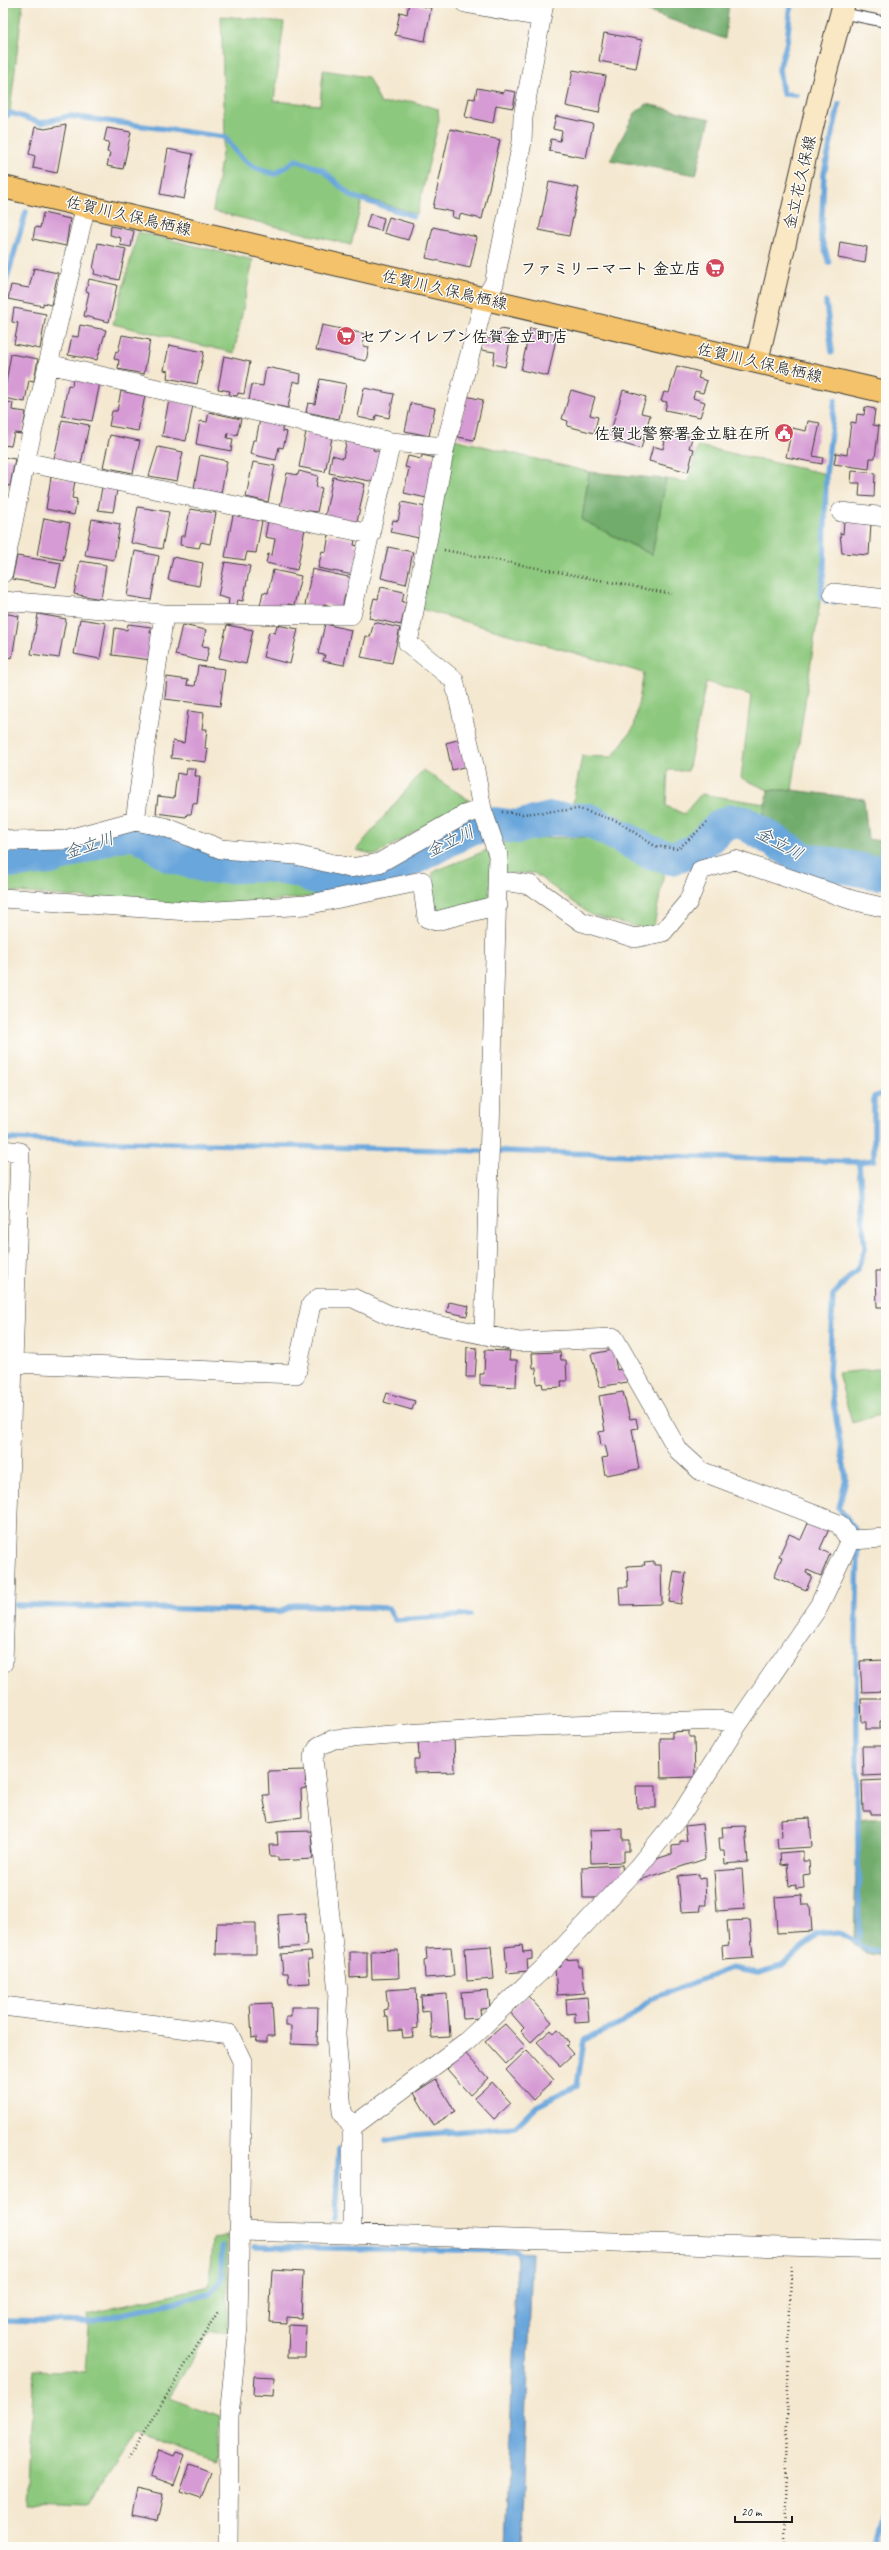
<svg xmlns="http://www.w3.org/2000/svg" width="889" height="2550" font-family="Caveat,'Klee One',sans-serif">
	<rect width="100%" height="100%" fill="#fdfcf7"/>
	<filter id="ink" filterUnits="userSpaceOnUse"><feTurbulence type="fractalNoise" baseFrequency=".025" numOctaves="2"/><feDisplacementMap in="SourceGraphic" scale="8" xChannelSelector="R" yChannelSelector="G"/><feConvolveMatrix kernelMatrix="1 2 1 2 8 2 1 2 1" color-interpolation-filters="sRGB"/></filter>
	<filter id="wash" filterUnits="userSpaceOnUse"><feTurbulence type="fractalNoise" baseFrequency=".012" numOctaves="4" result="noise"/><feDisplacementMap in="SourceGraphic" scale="16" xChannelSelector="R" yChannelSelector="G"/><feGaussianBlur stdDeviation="0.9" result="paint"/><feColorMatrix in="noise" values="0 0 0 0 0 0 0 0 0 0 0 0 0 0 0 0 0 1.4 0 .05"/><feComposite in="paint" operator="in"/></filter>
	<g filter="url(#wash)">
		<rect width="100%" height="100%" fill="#f4e8d0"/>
		<!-- green -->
		<path fill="#8cc87d" stroke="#54724c" d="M3 3H23L10 111 3 114Z
			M221 16 284 22 274 101 320 105 323 70 368 77 381 104 410 101 438 109 439 120 417 214 363 197 351 245 213 211 225 134Z
			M138 232 253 260 234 353 113 324Z
			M454 439 589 472 582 520 652 555 666 479 688 482 698 446 826 474 824 567 821 595 792 790H768L741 778 751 695 706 682 688 771 668 770 666 806 684 814 701 794 766 804 763 819 733 811 703 823 679 846 656 839 618 816 573 803 582 756 612 757 634 727 644 673 421 609Z
			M423 770 469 800 376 855 356 850Z
			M597 837 664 873 653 931 591 915 534 873 495 874 490 900 441 912 432 910 433 872 517 838Z
			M134 844 197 873 284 874 327 895 203 908 3 891V865L32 870Z
			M886 1368V1413L852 1423 838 1373Z
			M227 2235 228 2333 210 2331 169 2397 220 2416 217 2462 134 2433 87 2505 27 2503 34 2370 86 2372 89 2327 87 2314 209 2286 212 2239Z"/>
		<!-- forest -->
		<path fill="#71ac6c" stroke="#466444" d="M636 3H729L725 39 635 7Z
			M647 104 710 119 696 175 610 160 635 113Z
			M589 472 666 479 652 555 582 520Z
			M768 790H792L864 799 868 839 886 842V858L875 864 805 848 763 819Z
			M886 1818V1957L867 1953 854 1945 857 1820Z"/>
		<!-- water -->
		<path fill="#69a6db" stroke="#42617c" d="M517 2251 532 2252 522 2547H506Z"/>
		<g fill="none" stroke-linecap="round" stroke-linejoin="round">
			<!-- stream -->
			<path stroke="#69a6db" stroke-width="5.5" d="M791 3 787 42 779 69 783 94 796 95
				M3 118 11 113 41 123 69 116 225 137C240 160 249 167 275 174L296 160 323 170 351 196 413 216
				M829 263 821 237 824 174 839 104
				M3 292 26 212
				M826 302 832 352
				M834 602 826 601 821 595 824 567 826 474 835 400
				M3 1139 482 1151
				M501 1151 859 1162
				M855 1530 839 1508 846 1478 829 1375 833 1295 857 1269 865 1250 859 1162 874 1160V1097L886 1092
				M858 1549 856 1644 859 1944
				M16 1605 281 1611 294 1605 388 1608 395 1620 470 1615
				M386 2140 414 2135 515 2127 537 2106 577 2086 584 2040 623 2023 651 1999 731 1968 758 1973 782 1966 817 1934 839 1932 867 1949 886 1953
				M335 2221 339 2148
				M254 2247 517 2251 521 2257
				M3 2320 88 2322 210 2294 221 2280 222 2246
				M862 2547 874 2541 886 2498"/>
			<!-- river -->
			<path stroke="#69a6db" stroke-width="34" d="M3 859 15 861 51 858 116 835 135 834 149 840 171 856 209 867 266 865 299 871 334 885 367 883 467 830 495 824 517 827 551 819 589 820 650 852 672 858 693 852 722 825 732 821 745 823 804 859 877 873 886 868"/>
		</g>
		<g id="blocks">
			<!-- building -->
			<path fill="#d69bd4" d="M409 3 431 8 425 41 395 35 400 12 407 14Z
				M604 33 642 40 636 68 599 61Z
				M573 70 606 76 599 113 566 106Z
				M477 88 504 93V90L516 92 513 108 496 105 493 123 465 117 469 98 475 99Z
				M556 116 593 124 586 158 549 151 551 139 560 141 562 131 553 129Z
				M66 125 57 173 33 168 35 156 29 154 35 127 45 129Z
				M107 128 131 132 123 169 107 166 110 153 107 152 109 142 104 141Z
				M450 129 500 140 482 219 460 214 459 219 452 217 453 212 433 208Z
				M168 149 193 154 184 199 160 194Z
				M549 182 579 188 569 236 539 230Z
				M43 213 70 219 66 246 33 239 35 227 40 228Z
				M370 214 384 218 381 231 366 227Z
				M389 217 413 224 408 240 384 233Z
				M111 226 134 231 131 247 120 245 121 238 110 235Z
				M433 227 477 237 470 268 426 258Z
				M840 242 867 247 865 263 838 258Z
				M98 243 126 249 119 280 94 274 95 269H93Z
				M34 268 58 273 51 305 43 303V306L8 299 11 285 29 288Z
				M89 279 117 285 109 322 84 316 89 292 86 291Z
				M14 308 46 314 40 349 14 344 18 323 12 322Z
				M80 325 106 330 97 360 68 355 72 336 78 337Z
				M322 325 365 334 363 346 369 347 366 361 316 350Z
				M530 328 557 334 548 376 521 370Z
				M500 329 512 331 505 367 493 364 495 352 481 350 483 337 498 340Z
				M122 335 150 340 144 374 118 369 119 360 114 359 116 351 118 352Z
				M169 345 204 352 197 384 167 378 168 371 164 370Z
				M11 354 38 359 34 381 29 380 25 402 3 398V387L5 388Z
				M224 356 250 362 244 394 238 393 237 396 229 395 230 391 218 389Z
				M677 366 700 372 698 378 707 381 703 393 695 391 693 398 705 402 700 417 665 410 667 402 661 401 664 392 669 393Z
				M266 367 301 374 300 383 293 381 288 408 249 400 252 384 263 386Z
				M73 378 100 383 92 421 62 416 68 385 72 386Z
				M320 379 346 384 339 419 306 412 308 403 315 404Z
				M364 388 394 394 389 418 376 415 375 421 358 417Z
				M571 390 595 397 590 415 598 417 594 433 567 426 568 421 562 419Z
				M623 390 646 397 641 413 650 415 641 449 614 441 616 435 610 434Z
				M121 391 145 396 138 431 109 426 112 411H117Z
				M466 396 483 400 474 440 458 437Z
				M169 400 193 405 186 441 162 436Z
				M3 401 13 403 12 410 26 412 22 434 14 433 11 446 3 445Z
				M411 403 435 408 429 436 405 431Z
				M865 407 875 409 873 425 879 426 875 458H870L869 469 834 464 836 453 847 455 851 422 856 423 857 414 864 415Z
				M209 412 241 419 237 435 228 433 227 438 233 439 231 451 196 444 200 421 207 422Z
				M260 419 283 424 282 431 287 432 283 448 279 447 276 460 250 454 253 440H256Z
				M62 420 89 425 81 464 54 459Z
				M808 421 820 423 813 456 823 458 822 464 786 457 792 428 806 431Z
				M664 430 692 438 689 448 694 449 688 472 649 461 653 446 663 449 665 441 661 440Z
				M306 432 332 438 325 472 299 467Z
				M110 435 140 441 133 473 103 467Z
				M347 439 375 441 373 450 381 452 375 482 329 473 332 455 343 458Z
				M158 447 183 452 177 481 149 476Z
				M200 455 227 461 221 493 194 488Z
				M422 455 440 459 431 499 404 493 409 468 405 467 408 456 421 459Z
				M885 456H886V471H884Z
				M3 457 15 459 10 486 5 485 4 491Z
				M253 462 275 466 268 502 246 497Z
				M299 471 318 476 316 487 322 488 317 512 280 507 287 473 298 475Z
				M852 471 875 473 874 497 859 496 860 483H851Z
				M51 477 75 481 72 498 77 499 74 515 46 509Z
				M333 477 365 484 357 522 325 516Z
				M102 487 117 490 113 512 98 510Z
				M402 502 426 507 419 538 390 532 393 520 398 521Z
				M138 507 169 512 162 549 131 543Z
				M190 509 216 513 210 544 201 542 199 548 180 545 181 536H185Z
				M233 515 262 521 256 553 247 552 245 560 225 557Z
				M44 518 70 523 63 560 37 555Z
				M92 519 120 524 114 560 85 555Z
				M268 521 305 529 297 570 266 563 268 554 272 555 275 539 265 537Z
				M844 521 871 523 869 555 842 553 840 533 843 534Z
				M329 534 355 540 354 545 359 546 353 575 318 568 322 551 326 552Z
				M388 547 413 552 406 584 381 578Z
				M135 551 159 556 151 600 127 596Z
				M17 556 61 563 56 587 12 579Z
				M173 557 203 563 199 586 168 580Z
				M80 561 106 565 101 599 74 594Z
				M225 562 250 566 243 601 238 600 236 609 228 607 229 599 218 596Z
				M312 569 353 578 349 596 345 595 342 609 324 604 323 609 305 605Z
				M273 570 301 576 294 605 288 604 287 612 260 606 263 592 268 593Z
				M381 587 404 592 402 602H406L401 625 369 618 374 598 378 599Z
				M3 613 19 616 12 658 3 656Z
				M38 614 66 619 59 658 31 654Z
				M80 619 106 623 100 659 74 654Z
				M374 622 400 628 392 663 361 657 366 636 370 637Z
				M128 624 151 627 150 633H154L151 660 112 655 115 628 127 630Z
				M325 624 351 630 344 665 323 661 325 655 318 654Z
				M182 625 206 630 202 646 209 647 206 662 175 655Z
				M227 625 253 630 246 664 219 658Z
				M277 625 298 629 290 664 263 657 269 632 275 633Z
				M198 666 225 669 220 706 165 699 167 677 188 680 187 685 195 686Z
				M188 711 204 713 202 729H207L205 748 208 749 206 762 171 758 173 741 184 743Z
				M461 739 467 766 452 770 446 743Z
				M187 768 196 769 195 776H200L197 804 193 803 191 814H187L186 817 156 813 158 796 174 798 177 773 186 775Z
				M876 1271H886V1307H877Z
				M449 1302 469 1306 467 1316 447 1312Z
				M884 1323H886V1346H885Z
				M467 1347 477 1348 475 1377H466Z
				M485 1350 510 1351 509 1360H517L516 1387 480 1385V1374H484Z
				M613 1350 617 1370 624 1368 627 1382 600 1387 591 1354Z
				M560 1352 561 1360H566L567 1381H561L562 1387 543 1388 542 1383 537 1384 536 1368H533L532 1353Z
				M623 1392 630 1419 636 1418 638 1428 632 1429 639 1469 605 1475 602 1458 608 1457 605 1445 601 1446 599 1432 605 1431 599 1396Z
				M387 1393 415 1401 412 1410 384 1402Z
				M809 1521 829 1529 820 1549 830 1554 821 1576 807 1570 806 1573 812 1576 806 1590 774 1577 782 1557 779 1556 789 1534 801 1539Z
				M654 1561V1565H661L662 1604 620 1605 619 1587H628L627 1566 645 1565 644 1562Z
				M674 1571 686 1573 681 1604 669 1602Z
				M886 1660V1691L862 1692 860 1661Z
				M861 1699H885L886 1721H880V1729H866V1722H862Z
				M689 1731V1737H694L695 1777 661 1778 660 1738H672V1732Z
				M454 1737 455 1772 414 1773V1759H419L418 1739Z
				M862 1746H886V1775L863 1776Z
				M305 1770 306 1788 301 1789 302 1817 268 1822 263 1795H269L268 1771Z
				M884 1780V1788H886V1814H871V1811H863L862 1781Z
				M636 1786H656V1808H637Z
				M810 1818 812 1847 778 1849 777 1838 782 1837 781 1820Z
				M702 1824 705 1859 640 1880 638 1876 656 1859 672 1854V1846L680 1845V1841H687L685 1826Z
				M745 1826 748 1862 725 1864 724 1851H720L719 1838H723L722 1827Z
				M623 1829V1840H629V1851H624V1862L591 1863 590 1830Z
				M311 1831 313 1859 278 1861V1857H270L269 1845H278L277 1832Z
				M803 1851V1861H809L810 1874 803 1875 804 1888 796 1889V1885L789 1886 787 1864 781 1865 780 1853Z
				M622 1865 623 1877 600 1898H583L582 1867Z
				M742 1869 745 1909 717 1911 714 1871Z
				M699 1874V1879L705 1878 706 1905H700L701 1911 681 1912 678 1876Z
				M802 1895 803 1905H810L812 1931 777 1933 775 1897Z
				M305 1913 307 1946 280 1948 278 1915Z
				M750 1920 753 1958 723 1960 722 1946 729 1945 727 1921Z
				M217 1923H256V1954H216Z
				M522 1945 523 1952 532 1951V1959L527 1960 528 1971 507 1973 505 1947Z
				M491 1946 494 1979 467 1981 465 1948Z
				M451 1947 454 1976 425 1978 424 1961 427 1960 426 1948Z
				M398 1950 399 1978 372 1979 371 1951Z
				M311 1952 312 1959H308L310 1983 289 1984 288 1973H283L281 1954Z
				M350 1952H367V1977L350 1978Z
				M578 1959V1966H582L585 1993 557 1995 555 1968 560 1967 559 1960Z
				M416 1988 418 2028 412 2029 413 2037 403 2038 402 2030 389 2031 388 2017H385L384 2010 388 2009 386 1990Z
				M488 1990 490 2008 480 2009 481 2018 463 2019 461 1992Z
				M447 1994 450 2037 432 2038 430 2011 422 2012 421 1996Z
				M528 1996 552 2022 531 2042 521 2031 524 2028 510 2012Z
				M587 1997 589 2022 575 2023V2013L567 2014 566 1999Z
				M272 2003 274 2036H267V2042H257L256 2037 252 2038 250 2004Z
				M291 2007H318L317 2045 291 2044V2026H286V2017H291Z
				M505 2024 525 2046 506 2064 485 2041Z
				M551 2030 554 2034 558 2030 569 2043 566 2046 573 2054 560 2066 537 2042Z
				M527 2050 554 2080 533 2100 506 2070Z
				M465 2053 488 2078 470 2095 447 2069Z
				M436 2079 455 2112 433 2125 414 2093Z
				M492 2082 511 2103 494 2119 474 2098Z
				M272 2270 303 2272 301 2318 287 2317V2323L269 2322Z
				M289 2325 306 2326 305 2357H288Z
				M254 2376 274 2377 273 2396 253 2395Z
				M159 2450 174 2456 176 2452 185 2455 174 2485 150 2476Z
				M190 2464 211 2472 201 2499 180 2492Z
				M137 2488 163 2494 157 2521 132 2516Z"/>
		</g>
	</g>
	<g filter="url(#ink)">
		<use href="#blocks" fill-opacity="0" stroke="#3c3b37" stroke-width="1"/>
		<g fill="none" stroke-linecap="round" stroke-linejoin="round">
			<defs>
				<path id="lane" d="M841 13 886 22"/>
				<path id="street" d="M465 3 541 17
					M48 364 391 442 445 447
					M25 462 371 534
					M841 512 886 517
					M3 573 25 462 86 205
					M833 593 886 599
					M3 601 164 614 351 615 391 442
					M135 821 164 614
					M3 838 10 841 65 840 135 821 165 827 221 849 296 855 350 868 379 863 464 815 482 809
					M498 883 510 882 530 885 582 922 635 938 663 932 688 902 701 870 735 860 852 900 886 908
					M3 898 202 912 306 905 422 881 427 918 436 921 498 905
					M3 1150 20 1152 3 1663
					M484 1335 498 855 482 809 474 765 454 680 408 643 445 447 485 298 494 284 522 142 523 117 544 3
					M13 1363 296 1374 311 1305 319 1298H353L389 1315 519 1342 614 1338 678 1450 701 1471 839 1524 850 1540
					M850 1540 886 1538
					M3 2006 229 2034 242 2061 238 2327 229 2417 228 2547
					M352 2127 466 2042 544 1968 638 1867 682 1813 738 1724 819 1606 850 1540
					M240 2231 886 2250
					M352 2235V2127L342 2112 336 2034 338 1992 313 1757 319 1746 334 1739 509 1727 719 1720 738 1724"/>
				<path id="secondary" d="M757 361 819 98 844 3"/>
				<path id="primary" d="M3 187 886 392"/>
			</defs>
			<!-- lane casing -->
			<use href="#lane" stroke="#3c3b37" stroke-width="12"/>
			<!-- street casing -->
			<use href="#street" stroke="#3c3b37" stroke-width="20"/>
			<!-- secondary casing -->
			<use href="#secondary" stroke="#3c3b37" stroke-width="24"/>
			<!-- primary casing -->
			<use href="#primary" stroke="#3c3b37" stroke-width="24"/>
			<!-- path -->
			<path stroke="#3c3b37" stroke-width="2.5" stroke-dasharray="1 3" stroke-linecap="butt" d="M444 550 672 594
				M502 812 522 814 579 809 617 821 655 846 678 849 707 823
				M127 2460 219 2310
				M784 2543 791 2266"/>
			<!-- lane -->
			<use href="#lane" stroke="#fff" stroke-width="10"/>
			<!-- street -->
			<use href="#street" stroke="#fff" stroke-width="19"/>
			<!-- secondary -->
			<use href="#secondary" stroke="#fae7c3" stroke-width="22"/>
			<!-- primary -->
			<use href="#primary" stroke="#f3c26a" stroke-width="22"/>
		</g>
	</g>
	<!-- icons -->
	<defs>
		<symbol id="supermarket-disc" viewBox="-11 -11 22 22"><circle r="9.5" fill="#d1495b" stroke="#fdfcf7"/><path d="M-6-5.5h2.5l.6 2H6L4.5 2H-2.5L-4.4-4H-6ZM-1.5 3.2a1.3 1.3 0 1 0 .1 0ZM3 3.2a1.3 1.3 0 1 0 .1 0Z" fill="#fff"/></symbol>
		<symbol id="civic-disc" viewBox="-11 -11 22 22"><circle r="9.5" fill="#d1495b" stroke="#fdfcf7"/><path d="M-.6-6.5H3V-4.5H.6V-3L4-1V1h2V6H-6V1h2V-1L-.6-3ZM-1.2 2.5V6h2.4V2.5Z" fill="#fff"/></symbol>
	</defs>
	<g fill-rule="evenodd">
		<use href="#supermarket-disc" x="704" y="257" width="22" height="22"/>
		<use href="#supermarket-disc" x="335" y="325" width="22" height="22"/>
		<use href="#civic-disc" x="773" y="422" width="22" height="22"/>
	</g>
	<g text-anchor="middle" stroke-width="3" stroke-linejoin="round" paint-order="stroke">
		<!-- street labels -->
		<g font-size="16" fill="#1c1c1c" stroke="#fdfcf7">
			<text transform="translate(799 182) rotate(-77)" y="6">金立花久保線</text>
			<text transform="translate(129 215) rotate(13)" y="6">佐賀川久保鳥栖線</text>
			<text transform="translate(445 289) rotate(13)" y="6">佐賀川久保鳥栖線</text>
			<text transform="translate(760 362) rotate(13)" y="6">佐賀川久保鳥栖線</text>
		</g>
		<!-- poi labels -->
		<g font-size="16" font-weight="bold" fill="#1c1c1c" stroke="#fdfcf7" text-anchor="end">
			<text x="701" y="274">ファミリーマート 金立店</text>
			<text x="360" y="342" text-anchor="start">セブンイレブン佐賀金立町店</text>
			<text x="770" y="439">佐賀北警察署金立駐在所</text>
		</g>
		<!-- water labels -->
		<g font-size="17" font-style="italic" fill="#3f5a72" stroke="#fdfcf7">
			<text transform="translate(450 841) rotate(-25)" y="6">金立川</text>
			<text transform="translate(780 843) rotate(29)" y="6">金立川</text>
			<text transform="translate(89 845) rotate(-18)" y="6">金立川</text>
		</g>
	</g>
	<!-- margin -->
	<rect width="889" height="2550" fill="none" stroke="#fdfcf7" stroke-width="16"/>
	<!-- scale -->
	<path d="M735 2516v6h57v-6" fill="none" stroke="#1c1c1c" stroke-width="2"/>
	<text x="741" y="2516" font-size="12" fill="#1c1c1c" stroke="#fdfcf7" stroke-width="3" paint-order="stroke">20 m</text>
</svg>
